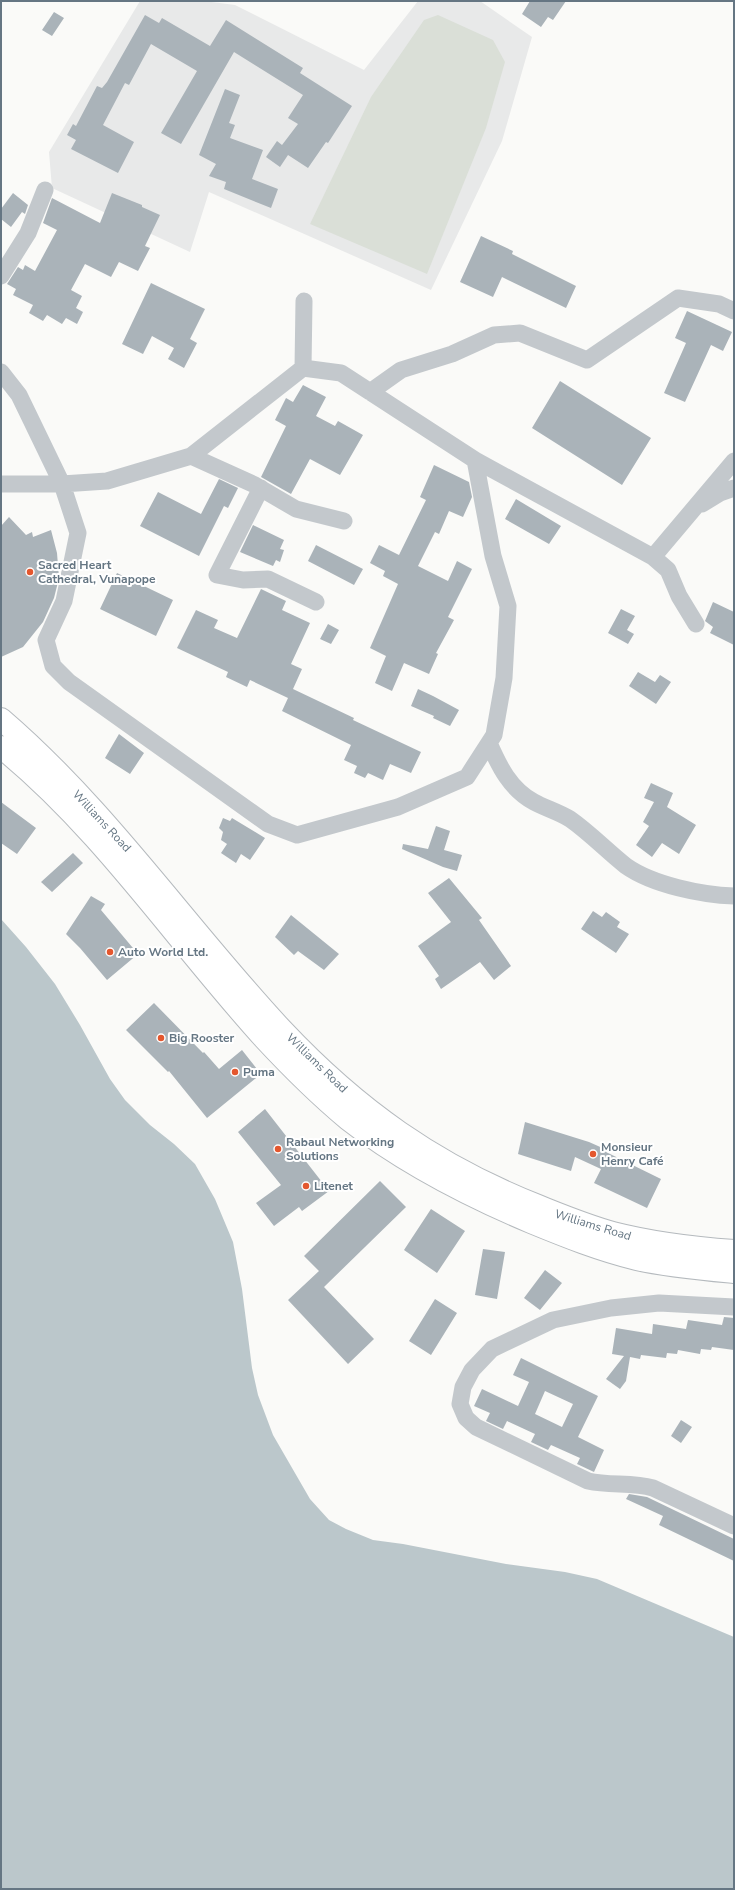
<svg xmlns="http://www.w3.org/2000/svg" width="735" height="1890" font-family="'Nunito Sans',sans-serif">
	<rect width="100%" height="100%" fill="#fafaf8"/>
	<!-- built -->
	<path fill="#e8e9e9" d="M140 1H204L235 5 364 70 418 1H480L532 37 502 141 431 290 209 192 190 252 52 188 49 152Z"/>
	<!-- green -->
	<path fill="#dadfd7" d="M438 15 493 40 505 62 486 128 427 274 310 224 371 97 424 20Z"/>
	<!-- water -->
	<path fill="#bbc7cb" d="M1 919 26 947 55 984 80 1025 110 1079 125 1100 150 1125 174 1144 195 1164 215 1199 233 1242 242 1289 252 1368 258 1395 273 1435 310 1499 329 1520 346 1529 373 1540 403 1544 506 1564 565 1572 597 1579 734 1637V1889H1Z"/>
	<!-- building -->
	<path fill="#aab3b9" fill-rule="evenodd" d="M530 1H566L553 20 548 17 541 27 522 14Z
		M54 12 64 18 52 36 42 30Z
		M145 15 159 23 162 18 210 46 226 20 303 68 300 73 352 106 328 143 326 142 308 168 288 155 280 167 266 157 277 141 282 145 298 124 288 118 303 95 234 52 181 144 161 133 197 71 151 44 129 85 125 83 103 125 134 142 118 173 71 149 76 140 67 135 73 124 76 126 97 86 102 88 107 82Z
		M225 89 240 95 229 123 235 125 230 138 263 150 252 179 278 189 271 208 224 189 226 182 209 176 216 164 199 155Z
		M13 193 28 205 25 214 22 212 11 227 1 219V209Z
		M112 193 142 205V207L160 215 145 246 150 248 138 271 119 262 111 277 85 264 71 290 82 296 76 308 83 312 77 324 66 318 62 324 47 315 43 321 29 313 33 305 13 295 16 289 7 284 18 267 23 270 25 265 35 271 57 230 43 223 52 198 100 223Z
		M481 236 513 251 512 254 576 286 566 308 502 277 493 297 460 282Z
		M151 283 205 309 190 339 197 343 184 368 168 359 174 348 152 336 143 354 122 344Z
		M687 311 732 332 723 351 711 345 685 402 664 393 686 343 675 338Z
		M560 381 651 438 622 485 532 428Z
		M303 385 326 397 316 416 335 426 338 421 363 435 340 475 310 459 291 494 261 477 286 426 275 420 286 398 293 402Z
		M434 465 469 482 472 497 463 517 449 511 439 534 435 532 418 566 448 581 457 561 472 569 448 617 454 620 436 653 438 654 429 674 404 663 392 691 375 683 386 656 370 648 398 584 383 576 385 571 370 563 379 545 399 555 426 500 420 497Z
		M219 479 238 488 228 508 224 506 199 556 140 526 158 492 201 514Z
		M516 499 561 526 549 544 505 519Z
		M9 517 26 535 32 532 33 537 51 530 57 553 59 578 54 598 43 622 23 647 1 657V526Z
		M253 525 284 540 280 549 284 550 280 562 276 560 273 566 240 552Z
		M316 545 363 569 354 585 308 561Z
		M117 573 173 600 156 636 100 609Z
		M261 589 286 601 282 610 310 623 291 664 302 669 293 689 354 718 353 720 421 752 411 773 390 764 383 780 368 773 365 778 354 773 357 766 344 760 351 745 282 711 288 698 250 680 247 687 226 677 228 672 177 648 196 610 218 620 214 628 237 638Z
		M713 602 734 612V645L710 633 713 627 705 621Z
		M621 609 635 616 627 630 634 634 628 644 608 633Z
		M328 624 339 630 331 644 320 639Z
		M638 672 655 682 660 675 671 682 656 704 629 686Z
		M418 689 433 696 459 710 450 726 433 718 434 716 411 706Z
		M119 734 144 753 130 774 105 758Z
		M651 783 673 793 667 807 696 825 679 854 662 843 652 857 636 845 649 826 643 822 654 802 644 798Z
		M1 802 36 828 17 854 1 843Z
		M223 818 230 821 232 818 265 838 250 860 241 854 236 863 221 853 227 844 221 840 223 832 219 828Z
		M436 826 450 831 444 850 462 855 457 871 443 867 402 849 403 844 428 849Z
		M73 853 83 863 52 892 41 882Z
		M449 878 482 918 479 920 511 966 494 980 480 962 441 989 435 979 439 976 418 946 451 922 428 893Z
		M91 896 105 904 101 910 138 954 107 980 80 948 66 934Z
		M593 911 602 917 606 912 620 922 617 927 629 934 616 953 581 929Z
		M291 915 339 954 324 970 298 951 294 955 275 937Z
		M154 1003 203 1053 204 1052 219 1069 242 1050 261 1074 207 1118 169 1071 168 1072 126 1030Z
		M265 1109 329 1191 302 1211 299 1207 274 1226 256 1203 281 1185 238 1132Z
		M525 1122 589 1142 607 1150 606 1152 661 1179 647 1208 594 1183 601 1169 575 1157 571 1171 518 1154Z
		M380 1181 406 1207 324 1287 374 1339 348 1364 288 1300 319 1271 304 1256Z
		M431 1209 465 1231 437 1273 404 1250Z
		M483 1249 505 1252 497 1299 475 1295Z
		M545 1270 562 1283 540 1310 524 1298Z
		M435 1299 457 1313 431 1355 409 1341Z
		M724 1317 734 1318V1350L712 1347 711 1350 701 1349 700 1354 678 1350 677 1354 667 1353 666 1358 641 1355 640 1359 630 1357 626 1381 620 1389 606 1379 624 1356 612 1354 616 1328 652 1334 653 1324 686 1329 688 1320 722 1325Z
		M521 1358 598 1396 578 1437 604 1450 594 1472 577 1464 580 1458 551 1445 548 1450 531 1442 535 1434 507 1421 503 1429 486 1421 490 1413 474 1406 482 1389 518 1406 529 1382 513 1375ZM545 1391 573 1404 562 1427 535 1414Z
		M681 1420 692 1427 681 1443 671 1436Z
		M629 1494 647 1497 734 1539V1561L659 1525 663 1516 626 1499Z"/>
	<g fill="none" stroke-linecap="round" stroke-linejoin="round">
		<defs>
			<path id="major" d="M1 719C107 810 186 927 281 1029 357 1110 435 1165 538 1206 563 1216 587 1226 613 1233 652 1243 694 1248 734 1251
				M1 747C103 830 176 941 264 1038 290 1066 318 1094 348 1119 403 1162 467 1195 531 1222 565 1236 600 1250 637 1259 668 1266 702 1269 734 1272"/>
		</defs>
		<!-- major casing -->
		<use href="#major" stroke="#b5babe" stroke-width="24"/>
		<!-- minor -->
		<path stroke="#c3c8cc" stroke-width="17" d="M1 276 28 233 45 190
			M303 368 304 301
			M1 372 19 395 34 426 62 484 78 533 64 601 46 640 53 666 69 682 268 824 297 835 398 807 467 777 494 735 504 678 508 606 493 556 475 460 341 373 303 368 191 456
			M370 392 401 370 452 354 494 335 520 333 587 360 678 298 719 304 734 311
			M475 460 653 557 734 461
			M1 484H62L107 481 191 456 255 485 296 509 344 521
			M261 488 217 575 243 580 268 579 316 602
			M702 504 720 493 734 488
			M653 557 668 570 679 596 696 624
			M489 743C499 766 510 789 534 802 545 808 559 812 570 819 590 833 607 851 626 866 653 885 702 895 734 896
			M734 1307 659 1303 611 1308 553 1320 492 1349 472 1370 463 1387 460 1404 466 1418 476 1427 588 1481C610 1486 632 1482 653 1488L734 1526"/>
		<!-- major -->
		<use href="#major" stroke="#fff" stroke-width="22"/>
	</g>
	<!-- markers -->
	<g fill="#e4572e" stroke="#fff" stroke-width="1.5">
		<circle cx="30" cy="572" r="4"/>
		<circle cx="110" cy="952" r="4"/>
		<circle cx="161" cy="1038" r="4"/>
		<circle cx="235" cy="1072" r="4"/>
		<circle cx="278" cy="1149" r="4"/>
		<circle cx="593" cy="1154" r="4"/>
		<circle cx="306" cy="1186" r="4"/>
	</g>
	<g text-anchor="middle" stroke-width="4" stroke-linejoin="round" paint-order="stroke">
		<!-- poi labels -->
		<g font-size="12" font-weight="bold" fill="#657683" stroke="#fff" text-anchor="start">
			<text x="38" y="569">Sacred Heart<tspan x="38" dy="14">Cathedral, Vunapope</tspan></text>
			<text x="118" y="956">Auto World Ltd.</text>
			<text x="169" y="1042">Big Rooster</text>
			<text x="243" y="1076">Puma</text>
			<text x="286" y="1146">Rabaul Networking<tspan x="286" dy="14">Solutions</tspan></text>
			<text x="601" y="1151">Monsieur<tspan x="601" dy="14">Henry Café</tspan></text>
			<text x="314" y="1190">Litenet</text>
		</g>
		<!-- street labels -->
		<g font-size="12" fill="#657683" stroke="#fff">
			<text transform="translate(102 821) rotate(47)" y="4">Williams Road</text>
			<text transform="translate(317 1063) rotate(44)" y="4">Williams Road</text>
			<text transform="translate(593 1225) rotate(17)" y="4">Williams Road</text>
		</g>
	</g>
	<!-- border -->
	<rect width="735" height="1890" fill="none" stroke="#657683" stroke-width="4"/>
</svg>
